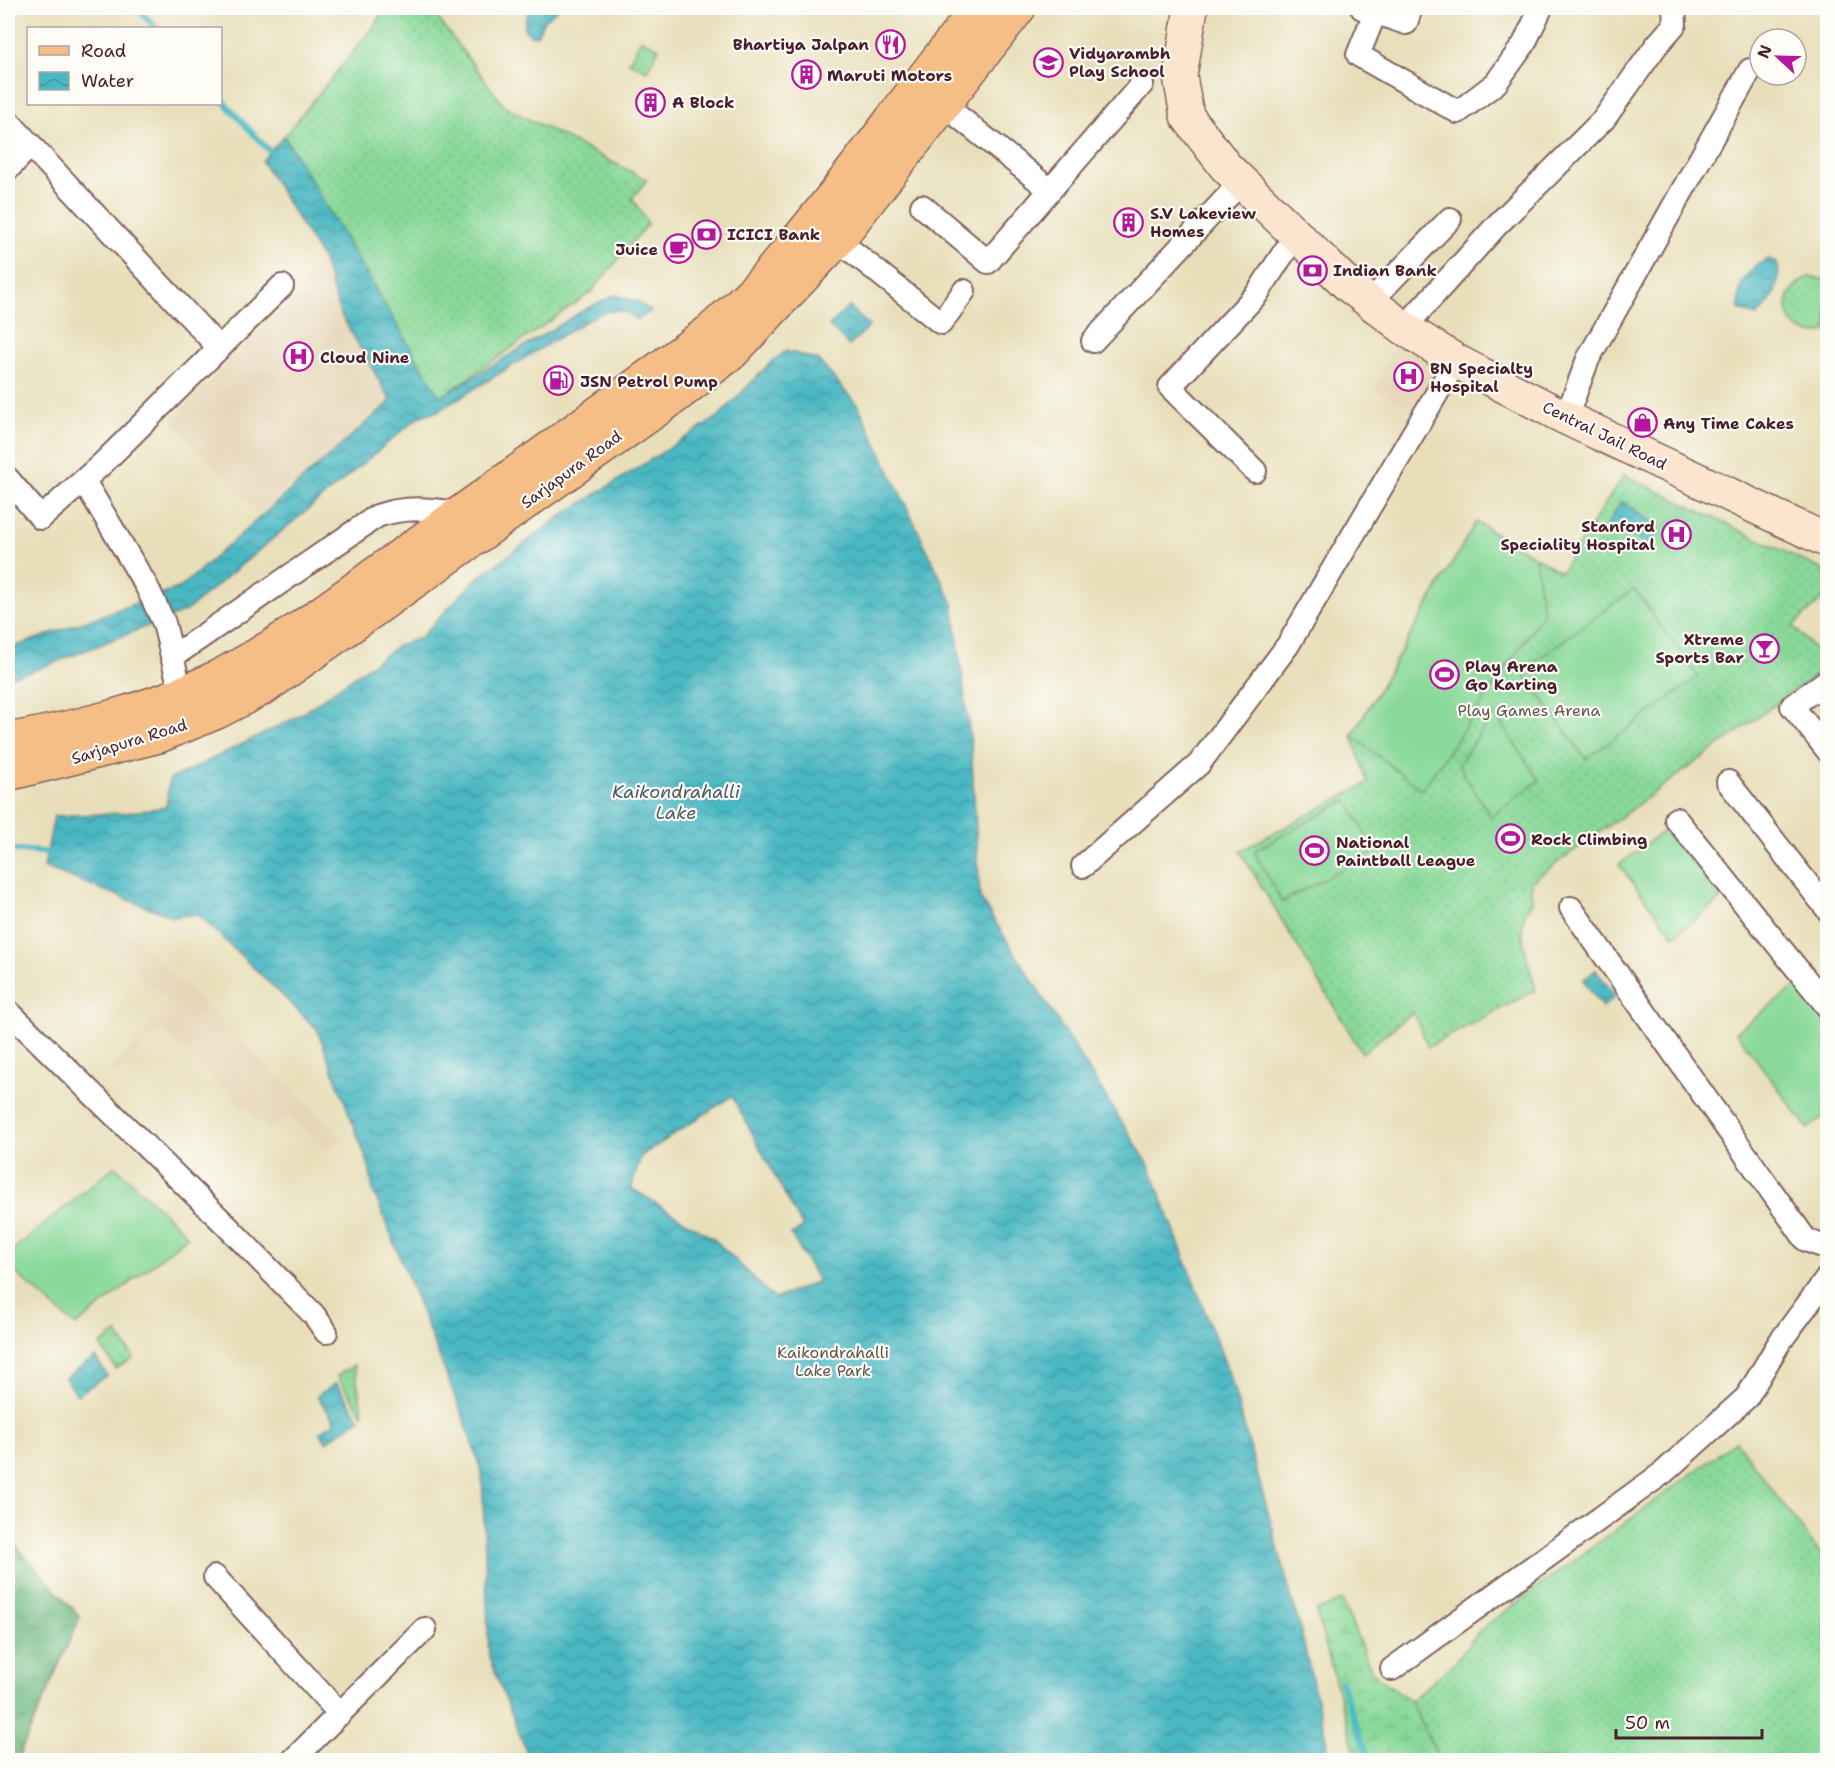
<svg xmlns="http://www.w3.org/2000/svg" width="1835" height="1768" font-family="'Shantell Sans',sans-serif">
	<defs>
		<pattern id="grass-dots" width="8" height="8" patternUnits="userSpaceOnUse" patternTransform="scale(1.5)"><rect width="8" height="8" fill="#89d999"/><path d="M2 2h.1M6 6h.1" fill="none" stroke="#78ba84" stroke-width="1.8" stroke-linecap="round"/></pattern>
		<pattern id="forest-crowns" width="20" height="18" patternUnits="userSpaceOnUse" patternTransform="scale(1.5)"><rect width="20" height="18" fill="#6eb981"/><path d="M2 6a3 3 0 1 1 6 0M12 15a3 3 0 1 1 6 0" fill="none" stroke="#5c966a"/></pattern>
		<pattern id="wetland-marsh" width="20" height="14" patternUnits="userSpaceOnUse" patternTransform="scale(1.5)"><rect width="20" height="14" fill="#89d999"/><path d="M1 5h8M5 5V1M11 12h8M15 12V8" fill="none" stroke="#78ba84"/></pattern>
		<pattern id="water-waves" width="16" height="10" patternUnits="userSpaceOnUse" patternTransform="scale(1.5)"><rect width="16" height="10" fill="#4ab8c3"/><path d="M0 5q4-4 8 0t8 0" fill="none" stroke="#40959f"/></pattern>
	</defs>
	<rect width="100%" height="100%" fill="#fdfcf7"/>
	<filter id="ink" filterUnits="userSpaceOnUse"><feTurbulence type="fractalNoise" baseFrequency=".0167" numOctaves="2"/><feDisplacementMap in="SourceGraphic" scale="12" xChannelSelector="R" yChannelSelector="G"/><feConvolveMatrix kernelMatrix="1 2 1 2 8 2 1 2 1" color-interpolation-filters="sRGB"/></filter>
	<filter id="wash" filterUnits="userSpaceOnUse"><feTurbulence type="fractalNoise" baseFrequency=".008" numOctaves="4" result="noise"/><feDisplacementMap in="SourceGraphic" scale="24" xChannelSelector="R" yChannelSelector="G"/><feGaussianBlur stdDeviation="1.35" result="paint"/><feColorMatrix in="noise" values="0 0 0 0 0 0 0 0 0 0 0 0 0 0 0 0 0 1.4 0 .05"/><feComposite in="paint" operator="in"/></filter>
	<g filter="url(#wash)">
		<rect width="100%" height="100%" fill="#e8dfba"/>
		<!-- built -->
		<path fill="#e6d5b7" d="M323 260 340 313 391 401 259 513 172 423Z
			M1397 342 1444 364 1421 412 1374 390Z
			M107 911 343 1140 323 1149 290 1117 270 1132 161 1028 117 1075 110 1071 163 1012 168 1001 92 933Z"/>
		<!-- grass -->
		<path fill="url(#grass-dots)" stroke="#6a7c62" stroke-width="1.5" d="M385 8H430L505 107 647 180 632 198 648 224 590 293 440 398 284 136 373 28Z
			M641 39 659 48 647 71 629 62Z
			M1808 277 1827 280V330C1798 347 1764 301 1808 277Z
			M1624 475 1827 572V595L1793 626 1827 662V667L1531 882 1532 902C1511 924 1530 964 1536 990L1428 1047 1413 1012 1362 1053 1240 851 1368 783 1352 736 1476 522 1561 572Z
			M117 1333 134 1358 116 1369 100 1345Z
			M354 1365 363 1415 337 1376Z
			M1736 1441 1827 1563V1760H1440L1410 1701 1454 1663 1480 1630Z"/>
		<!-- forest -->
		<path fill="url(#forest-crowns)" stroke="#5c6c56" stroke-width="1.5" d="M8 1537 80 1617 17 1760H8Z"/>
		<!-- wetland -->
		<path fill="url(#wetland-marsh)" stroke="#6a7c62" stroke-width="1.5" d="M1342 1600 1372 1672 1410 1701 1440 1760H1357L1316 1611Z"/>
		<!-- pitch -->
		<path fill="#89d999" stroke="#6a7c62" stroke-width="1.5" d="M1476 522 1535 557 1543 614 1422 790 1352 736Z
			M1634 589 1698 677 1586 759 1522 671Z
			M1494 713 1539 780 1491 817 1458 765Z
			M1347 800 1375 851 1282 902 1254 851Z
			M1666 829 1721 899 1674 936 1619 865Z
			M1798 985 1827 1024V1114L1808 1129 1736 1032Z
			M115 1166 188 1236 76 1326 8 1266V1254Z"/>
		<!-- water -->
		<path fill="url(#water-waves)" stroke="#4a6c77" stroke-width="1.5" fill-rule="evenodd" d="M531 8H559L544 20 537 35 532 36 524 30 525 20Z
			M284 136 440 397 586 309 615 295 639 302 651 311 638 320C623 307 612 309 594 316L438 411 420 416 186 611 33 671 8 677V649L181 587 391 401 340 313 323 260 262 161Z
			M1769 259 1777 263C1783 281 1771 306 1756 316L1739 309C1736 286 1747 268 1769 259Z
			M849 306 869 326 849 346 829 326Z
			M786 351 818 360 859 407 953 604 971 745 980 898 1149 1165 1231 1379 1300 1628 1331 1760H530L489 1658 482 1474 465 1422 373 1190 369 1166 317 1029 198 914 173 917 44 867 54 816 125 813 166 807 169 780 297 717 399 645 420 638 474 581 561 516 717 418 770 363ZM732 1096 803 1228 791 1234 818 1281 775 1299 713 1238 631 1188 641 1156Z
			M1621 501 1659 526 1650 544 1607 526Z
			M1596 970 1616 997 1602 1007 1583 980Z
			M95 1357 107 1375 77 1395 65 1378Z
			M336 1383 360 1419 326 1442 320 1432 335 1422 317 1396Z"/>
		<g fill="none" stroke-linecap="round" stroke-linejoin="round">
			<!-- stream -->
			<path stroke="#4ab8c3" stroke-width="6" d="M137 8 156 28
				M220 98 274 156
				M8 849 52 853
				M1341 1682 1369 1760"/>
		</g>
	</g>
	<g filter="url(#ink)">
		<g fill="none" stroke-linecap="round" stroke-linejoin="round">
			<defs>
				<path id="street" d="M1362 8 1406 23 1411 8
					M1375 13 1358 55 1458 112 1496 83 1524 44 1541 8
					M944 105 1050 190
					M8 121 219 348
					M8 169 31 145
					M922 206 988 262 1142 84
					M838 240 941 323 964 291
					M1370 302 1450 219
					M1404 328 1497 225 1604 119 1656 46 1675 24 1674 8
					M1093 341 1241 182
					M1566 418 1588 359 1750 70
					M1255 471 1170 387 1257 294 1296 234
					M8 479 41 518 102 464 282 286
					M84 481 147 587 164 623 181 693
					M172 657 377 516C405 506 430 509 459 513
					M1828 680 1792 706 1828 751
					M1728 782 1828 910
					M1676 819 1828 1007
					M1083 866 1199 764 1288 645 1456 361
					M1571 908 1806 1240 1828 1248
					M8 1011 229 1228 314 1315 326 1332
					M215 1577 340 1714
					M1392 1669 1664 1472 1747 1397 1779 1343 1828 1277
					M293 1760 425 1629"/>
				<path id="secondary" d="M1191 8 1180 76 1187 116 1226 167 1349 286 1404 328 1456 361 1566 418 1828 541"/>
				<path id="primary" d="M8 740C77 727 147 711 211 680 283 645 346 594 411 548 512 476 612 403 711 330 729 313 748 297 764 279 840 193 906 97 978 8
					M8 774 159 736 217 712 265 687 675 397 731 354 838 240 1019 8"/>
			</defs>
			<!-- street casing -->
			<use href="#street" stroke="#81625d" stroke-width="26"/>
			<!-- secondary casing -->
			<use href="#secondary" stroke="#81625d" stroke-width="36"/>
			<!-- primary casing -->
			<use href="#primary" stroke="#81625d" stroke-width="36"/>
			<!-- street -->
			<use href="#street" stroke="#fff" stroke-width="22"/>
			<!-- secondary -->
			<use href="#secondary" stroke="#fbe5cf" stroke-width="33"/>
			<!-- primary -->
			<use href="#primary" stroke="#f6be87" stroke-width="33"/>
		</g>
	</g>
	<!-- icons -->
	<defs>
		<symbol id="restaurant-ring" viewBox="-11 -11 22 22"><circle r="9.5" fill="#fdfcf7" stroke="#b5179e" stroke-width="1.5"/><path d="M-5-6h1v4h1v-4h1v4h1v-4h1v5L-1.5 .5V6h-2V.5L-5-1ZM5-6V6H3V1.5H1.5Q1.5-4 5-6Z" fill="#b5179e"/></symbol>
		<symbol id="school-ring" viewBox="-11 -11 22 22"><circle r="9.5" fill="#fdfcf7" stroke="#b5179e" stroke-width="1.5"/><path d="M0-5L7-2L0 1L-7-2ZM-4 1L0 2.5L4 1V4Q0 6-4 4Z" fill="#b5179e"/></symbol>
		<symbol id="building-ring" viewBox="-11 -11 22 22"><circle r="9.5" fill="#fdfcf7" stroke="#b5179e" stroke-width="1.5"/><path d="M-4-6H4V6H1V3H-1V6H-4ZM-2.5-4.3h1.7v1.8h-1.7ZM.8-4.3h1.7v1.8H.8ZM-2.5-1h1.7V.8h-1.7ZM.8-1h1.7V.8H.8Z" fill="#b5179e"/></symbol>
		<symbol id="bank-ring" viewBox="-11 -11 22 22"><circle r="9.5" fill="#fdfcf7" stroke="#b5179e" stroke-width="1.5"/><path d="M-6-4H6V4H-6ZM0-2.3a2.3 2.3 0 1 0 0 4.6a2.3 2.3 0 1 0 0-4.6Z" fill="#b5179e"/></symbol>
		<symbol id="cafe-ring" viewBox="-11 -11 22 22"><circle r="9.5" fill="#fdfcf7" stroke="#b5179e" stroke-width="1.5"/><path d="M-5.5-4.5H6V0H3Q3 3.5 0 3.5H-2.5Q-5.5 3.5-5.5 0ZM3-3.2v2h1.7v-2ZM-6 4.5H4V6H-6Z" fill="#b5179e"/></symbol>
		<symbol id="hospital-ring" viewBox="-11 -11 22 22"><circle r="9.5" fill="#fdfcf7" stroke="#b5179e" stroke-width="1.5"/><path d="M-5-5h3v3.5h4V-5h3V5h-3V1.5h-4V5h-3Z" fill="#b5179e"/></symbol>
		<symbol id="fuel-ring" viewBox="-11 -11 22 22"><circle r="9.5" fill="#fdfcf7" stroke="#b5179e" stroke-width="1.5"/><path d="M-5.5-6h7V0h2V4h1.3V-2.5L3-4.5l.8-.8L6-3V5H2.5V1h-1V6h-7ZM-4.2-4.7v3.2H.2V-4.7Z" fill="#b5179e"/></symbol>
		<symbol id="shop-ring" viewBox="-11 -11 22 22"><circle r="9.5" fill="#fdfcf7" stroke="#b5179e" stroke-width="1.5"/><path d="M-5-2.5h2.3a2.7 3.5 0 0 1 5.4 0H5L5.5 6h-11ZM-1.5-2.5h3a1.5 2.3 0 0 0-3 0Z" fill="#b5179e"/></symbol>
		<symbol id="bar-ring" viewBox="-11 -11 22 22"><circle r="9.5" fill="#fdfcf7" stroke="#b5179e" stroke-width="1.5"/><path d="M-6-5H6L.8 .8V4.5H3.5V6h-7V4.5H-.8V.8Z" fill="#b5179e"/></symbol>
		<symbol id="stadium-ring" viewBox="-11 -11 22 22"><circle r="9.5" fill="#fdfcf7" stroke="#b5179e" stroke-width="1.5"/><path d="M0-5a6.5 5 0 1 0 0 10a6.5 5 0 1 0 0-10ZM-3.5-1.8h7v3.6h-7Z" fill="#b5179e"/></symbol>
	</defs>
	<g fill-rule="evenodd">
		<use href="#restaurant-ring" x="874" y="28" width="33" height="33"/>
		<use href="#school-ring" x="1032" y="46" width="33" height="33"/>
		<use href="#building-ring" x="790" y="58" width="33" height="33"/>
		<use href="#building-ring" x="634" y="86" width="33" height="33"/>
		<use href="#building-ring" x="1112" y="206" width="33" height="33"/>
		<use href="#bank-ring" x="690" y="218" width="33" height="33"/>
		<use href="#cafe-ring" x="662" y="232" width="33" height="33"/>
		<use href="#bank-ring" x="1296" y="254" width="33" height="33"/>
		<use href="#hospital-ring" x="282" y="340" width="33" height="33"/>
		<use href="#hospital-ring" x="1392" y="360" width="33" height="33"/>
		<use href="#fuel-ring" x="542" y="364" width="33" height="33"/>
		<use href="#shop-ring" x="1626" y="406" width="33" height="33"/>
		<use href="#hospital-ring" x="1660" y="518" width="33" height="33"/>
		<use href="#bar-ring" x="1748" y="632" width="33" height="33"/>
		<use href="#stadium-ring" x="1428" y="658" width="33" height="33"/>
		<use href="#stadium-ring" x="1494" y="822" width="33" height="33"/>
		<use href="#stadium-ring" x="1298" y="834" width="33" height="33"/>
	</g>
	<g text-anchor="middle" stroke-width="4.5" stroke-linejoin="round" paint-order="stroke">
		<!-- poi labels -->
		<g font-size="16" font-weight="bold" fill="#4a1f2b" stroke="#fdfcf7" text-anchor="start">
			<text x="869" y="50" text-anchor="end">Bhartiya Jalpan</text>
			<text x="1069" y="59">Vidyarambh<tspan x="1069" dy="18">Play School</tspan></text>
			<text x="827" y="81">Maruti Motors</text>
			<text x="672" y="108">A Block</text>
			<text x="1150" y="219">S.V Lakeview<tspan x="1150" dy="18">Homes</tspan></text>
			<text x="727" y="240">ICICI Bank</text>
			<text x="658" y="255" text-anchor="end">Juice</text>
			<text x="1333" y="276">Indian Bank</text>
			<text x="320" y="363">Cloud Nine</text>
			<text x="1430" y="374">BN Specialty<tspan x="1430" dy="18">Hospital</tspan></text>
			<text x="580" y="387">JSN Petrol Pump</text>
			<text x="1663" y="429">Any Time Cakes</text>
			<text x="1655" y="532" text-anchor="end">Stanford<tspan x="1655" dy="18">Speciality Hospital</tspan></text>
			<text x="1744" y="645" text-anchor="end">Xtreme<tspan x="1744" dy="18">Sports Bar</tspan></text>
			<text x="1465" y="672">Play Arena<tspan x="1465" dy="18">Go Karting</tspan></text>
			<text x="1531" y="845">Rock Climbing</text>
			<text x="1336" y="848">National<tspan x="1336" dy="18">Paintball League</tspan></text>
		</g>
		<!-- street labels -->
		<g font-size="16" fill="#4a1f2b" stroke="#fdfcf7">
			<text transform="translate(1605 435) rotate(26)" y="6">Central Jail Road</text>
			<text transform="translate(571 469) rotate(-36)" y="6">Sarjapura Road</text>
			<text transform="translate(129 741) rotate(-17)" y="6">Sarjapura Road</text>
		</g>
		<!-- park labels -->
		<g font-size="16" fill="#5d574c" stroke="#fdfcf7">
			<text x="1529" y="716">Play Games Arena</text>
			<text x="833" y="1358">Kaikondrahalli<tspan x="833" dy="18">Lake Park</tspan></text>
		</g>
		<!-- water labels -->
		<g font-size="18" font-style="italic" fill="#4a5c68" stroke="#fdfcf7">
			<text x="676" y="798">Kaikondrahalli<tspan x="676" dy="21">Lake</tspan></text>
		</g>
	</g>
	<!-- margin -->
	<rect width="1835" height="1768" fill="none" stroke="#fdfcf7" stroke-width="30"/>
	<!-- legend -->
	<rect x="27" y="27" width="195" height="78" fill="#fdfcf7" stroke="#b5a4a5" stroke-width="1.5"/>
	<rect x="39" y="46" width="30" height="9" fill="#f6be87" stroke="#b5a4a5" stroke-width="1.5"/>
	<text x="81" y="57" font-size="18" fill="#4a1f2b">Road</text>
	<rect x="39" y="72" width="30" height="18" fill="url(#water-waves)" stroke="#b5a4a5" stroke-width="1.5"/>
	<text x="81" y="87" font-size="18" fill="#4a1f2b">Water</text>
	<!-- north arrow -->
	<g transform="translate(1778 57) rotate(292)"><circle r="28" fill="#fdfcf7" stroke="#b5a4a5" stroke-width="1.5"/>
	<path d="M0-4.5L10 22L0 15L-10 22Z" fill="#b5179e"/>
	<text y="-9" font-size="16" font-weight="bold" text-anchor="middle" fill="#4a1f2b">N</text>
	</g>
	<!-- scale -->
	<path d="M1616 1729v9h146v-9" fill="none" stroke="#4a1f2b" stroke-width="3"/>
	<text x="1625" y="1729" font-size="18" fill="#4a1f2b" stroke="#fdfcf7" stroke-width="4.5" paint-order="stroke">50 m</text>
</svg>
